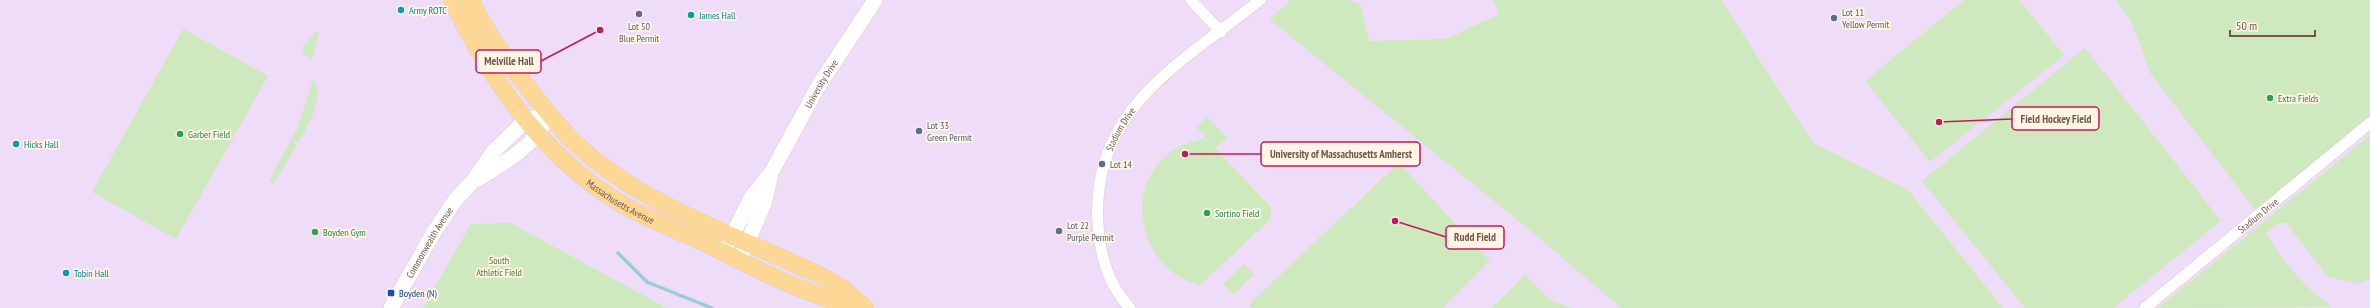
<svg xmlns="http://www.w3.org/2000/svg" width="2370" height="308" font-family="'PT Sans Narrow',sans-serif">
	<rect width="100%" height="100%" fill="#fcf1df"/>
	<!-- education -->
	<path fill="#eedcf8" d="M0 0H2370V308H0Z"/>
	<!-- green -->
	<path fill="#cfe9be" d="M1291 0H1347L1360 4 1369 41 1446 39 1499 14 1493 0H1721L1813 143 1908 190 2003 308H1621L1537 236 1269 19Z
		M1964 0H2019L2064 55 1930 162 1865 81Z
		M2116 0H2370V124L2259 215 2150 73 2132 23Z
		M183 29 268 76 176 239 92 192Z
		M317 31 319 33 311 61 303 52V46Z
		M2085 48 2221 221 2113 308H2025L1922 181Z
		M313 80 316 82C321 105 310 122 299 142L296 141 294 143 297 145 273 184 269 180 297 129Z
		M1207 117 1227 138 1216 148 1196 127Z
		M2370 135V279L2356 284 2327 276 2286 223H2277L2266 234C2283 262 2305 288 2332 307L2158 308Z
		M1205 138 1271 207V219L1200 285C1190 282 1178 277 1170 270 1136 241 1131 184 1168 154 1179 145 1192 142 1205 138Z
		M1399 163 1490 261 1442 308H1253L1249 304Z
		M510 223 667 308H423L471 224Z
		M1244 264 1254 275 1233 295 1223 284Z
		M1525 275 1550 300 1573 308H1491Z"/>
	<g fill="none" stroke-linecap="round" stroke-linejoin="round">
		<!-- stream -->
		<path stroke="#9acdd7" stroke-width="3.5" d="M618 253 647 282 712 308"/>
		<defs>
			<g id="minor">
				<path d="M1191 0 1221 32"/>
				<path id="s1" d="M1130 308C1109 286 1100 255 1098 225 1090 108 1181 64 1260 0"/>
				<path id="s2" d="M2145 308 2370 123"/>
			</g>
			<g id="secondary">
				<path d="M478 179C498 166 533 147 543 125"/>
				<path id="s3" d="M727 246 751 198 772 171 819 85 875 0"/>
				<path d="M739 261 764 204 770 178"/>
				<path id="s4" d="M391 308 434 232 456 199 473 181 493 152 526 120 548 114"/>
			</g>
			<g id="primary">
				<path id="s5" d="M452 0C491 82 545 160 625 206 653 222 684 232 713 247 762 272 809 297 863 308"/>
				<path d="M471 0C487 35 508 63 532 93 546 110 559 128 576 144 645 208 739 236 823 277L841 287 865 308"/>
			</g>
		</defs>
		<!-- minor casing -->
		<use href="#minor" stroke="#e0cdbb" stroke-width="12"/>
		<!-- secondary casing -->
		<use href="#secondary" stroke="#e5ceb9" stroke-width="16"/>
		<!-- primary casing -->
		<use href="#primary" stroke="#dad3cf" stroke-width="18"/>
		<!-- minor -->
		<use href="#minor" stroke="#fff" stroke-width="11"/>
		<!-- secondary -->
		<use href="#secondary" stroke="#fff" stroke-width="15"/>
		<!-- primary -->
		<use href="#primary" stroke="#fcd796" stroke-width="17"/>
	</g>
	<!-- markers -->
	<g fill="#0f9aa8" stroke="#fff5e5" stroke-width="1.5">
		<circle cx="401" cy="10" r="4"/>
		<circle cx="691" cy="15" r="4"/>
		<circle cx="16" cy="144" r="4"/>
		<circle cx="66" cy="273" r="4"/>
	</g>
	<g fill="#5c6f8a" stroke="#fff5e5" stroke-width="1.5">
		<circle cx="639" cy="14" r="4"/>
		<circle cx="1834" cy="18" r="4"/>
		<circle cx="919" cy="131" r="4"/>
		<circle cx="1102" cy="164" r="4"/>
		<circle cx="1059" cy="231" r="4"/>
	</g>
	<g fill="#2e9e5b" stroke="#fff5e5" stroke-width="1.5">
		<circle cx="2270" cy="98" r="4"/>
		<circle cx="180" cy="134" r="4"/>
		<circle cx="1207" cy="213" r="4"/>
		<circle cx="315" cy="232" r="4"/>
	</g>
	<rect fill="#1a4fb4" stroke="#fff5e5" stroke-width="1.5" x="387" y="289" width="8" height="8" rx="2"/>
	<g text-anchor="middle" stroke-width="3.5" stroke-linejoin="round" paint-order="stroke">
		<!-- culture labels -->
		<g font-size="10" fill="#0d838f" stroke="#fff5e5" text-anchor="start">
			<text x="409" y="14">Army ROTC</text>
			<text x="699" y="19">James Hall</text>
			<text x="24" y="148">Hicks Hall</text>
			<text x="74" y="277">Tobin Hall</text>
		</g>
		<!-- service labels -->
		<g font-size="10" fill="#4e5e75" stroke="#fff5e5" text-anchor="start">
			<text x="1842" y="16">Lot 11<tspan x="1842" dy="12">Yellow Permit</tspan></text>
			<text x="639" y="30" text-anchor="middle">Lot 50<tspan x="639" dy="12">Blue Permit</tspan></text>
			<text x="927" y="129">Lot 33<tspan x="927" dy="12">Green Permit</tspan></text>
			<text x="1110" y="168">Lot 14</text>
			<text x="1067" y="229">Lot 22<tspan x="1067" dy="12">Purple Permit</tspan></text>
		</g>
		<!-- street labels -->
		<g font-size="10" fill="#725747" stroke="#fff5e5">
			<text dy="4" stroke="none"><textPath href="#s3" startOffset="188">University Drive</textPath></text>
			<text dy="4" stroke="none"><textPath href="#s1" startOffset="191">Stadium Drive</textPath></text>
			<text dy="4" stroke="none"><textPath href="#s5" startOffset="267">Massachusetts Avenue</textPath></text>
			<text dy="4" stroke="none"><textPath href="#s2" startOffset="146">Stadium Drive</textPath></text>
			<text dy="4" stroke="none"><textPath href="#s4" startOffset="76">Commonwealth Avenue</textPath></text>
		</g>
		<!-- leisure labels -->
		<g font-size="10" fill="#27864d" stroke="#fff5e5" text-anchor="start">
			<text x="2278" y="102">Extra Fields</text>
			<text x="188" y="138">Garber Field</text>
			<text x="1215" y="217">Sortino Field</text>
			<text x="323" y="236">Boyden Gym</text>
		</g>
		<!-- park labels -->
		<g font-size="10" fill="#50783f" stroke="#fff5e5">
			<text x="499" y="264">South<tspan x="499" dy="12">Athletic Field</tspan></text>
		</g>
		<!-- transit labels -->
		<g font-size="10" fill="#164399" stroke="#fff5e5" text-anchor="start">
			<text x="399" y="297">Boyden (N)</text>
		</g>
	</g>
	<!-- callouts -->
	<path fill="none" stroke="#c2185b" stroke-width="1.5" d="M600 30L541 61M1939 122L2012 119M1185 154L1261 154M1395 221L1446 237"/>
	<g fill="#c2185b" stroke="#fff5e5" stroke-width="1.5">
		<circle cx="600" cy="30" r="4"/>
		<circle cx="1939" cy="122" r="4"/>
		<circle cx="1185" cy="154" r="4"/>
		<circle cx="1395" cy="221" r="4"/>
	</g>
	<g fill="#fff5e5" stroke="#c2185b" stroke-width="1.5">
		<rect x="476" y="50" width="65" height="23" rx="4"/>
		<rect x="2012" y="107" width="87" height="23" rx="4"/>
		<rect x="1261" y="142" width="159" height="24" rx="4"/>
		<rect x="1446" y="226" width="58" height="23" rx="4"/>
	</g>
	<g font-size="11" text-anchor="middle" font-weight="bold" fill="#725747">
		<text x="509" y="65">Melville Hall</text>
		<text x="2056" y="123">Field Hockey Field</text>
		<text x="1341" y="158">University of Massachusetts Amherst</text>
		<text x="1475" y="241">Rudd Field</text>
	</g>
	<!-- scale -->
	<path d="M2230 30v6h85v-6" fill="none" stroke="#725747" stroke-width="2"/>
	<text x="2236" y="30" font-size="12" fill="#725747" stroke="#fff5e5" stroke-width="3" paint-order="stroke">50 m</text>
</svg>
